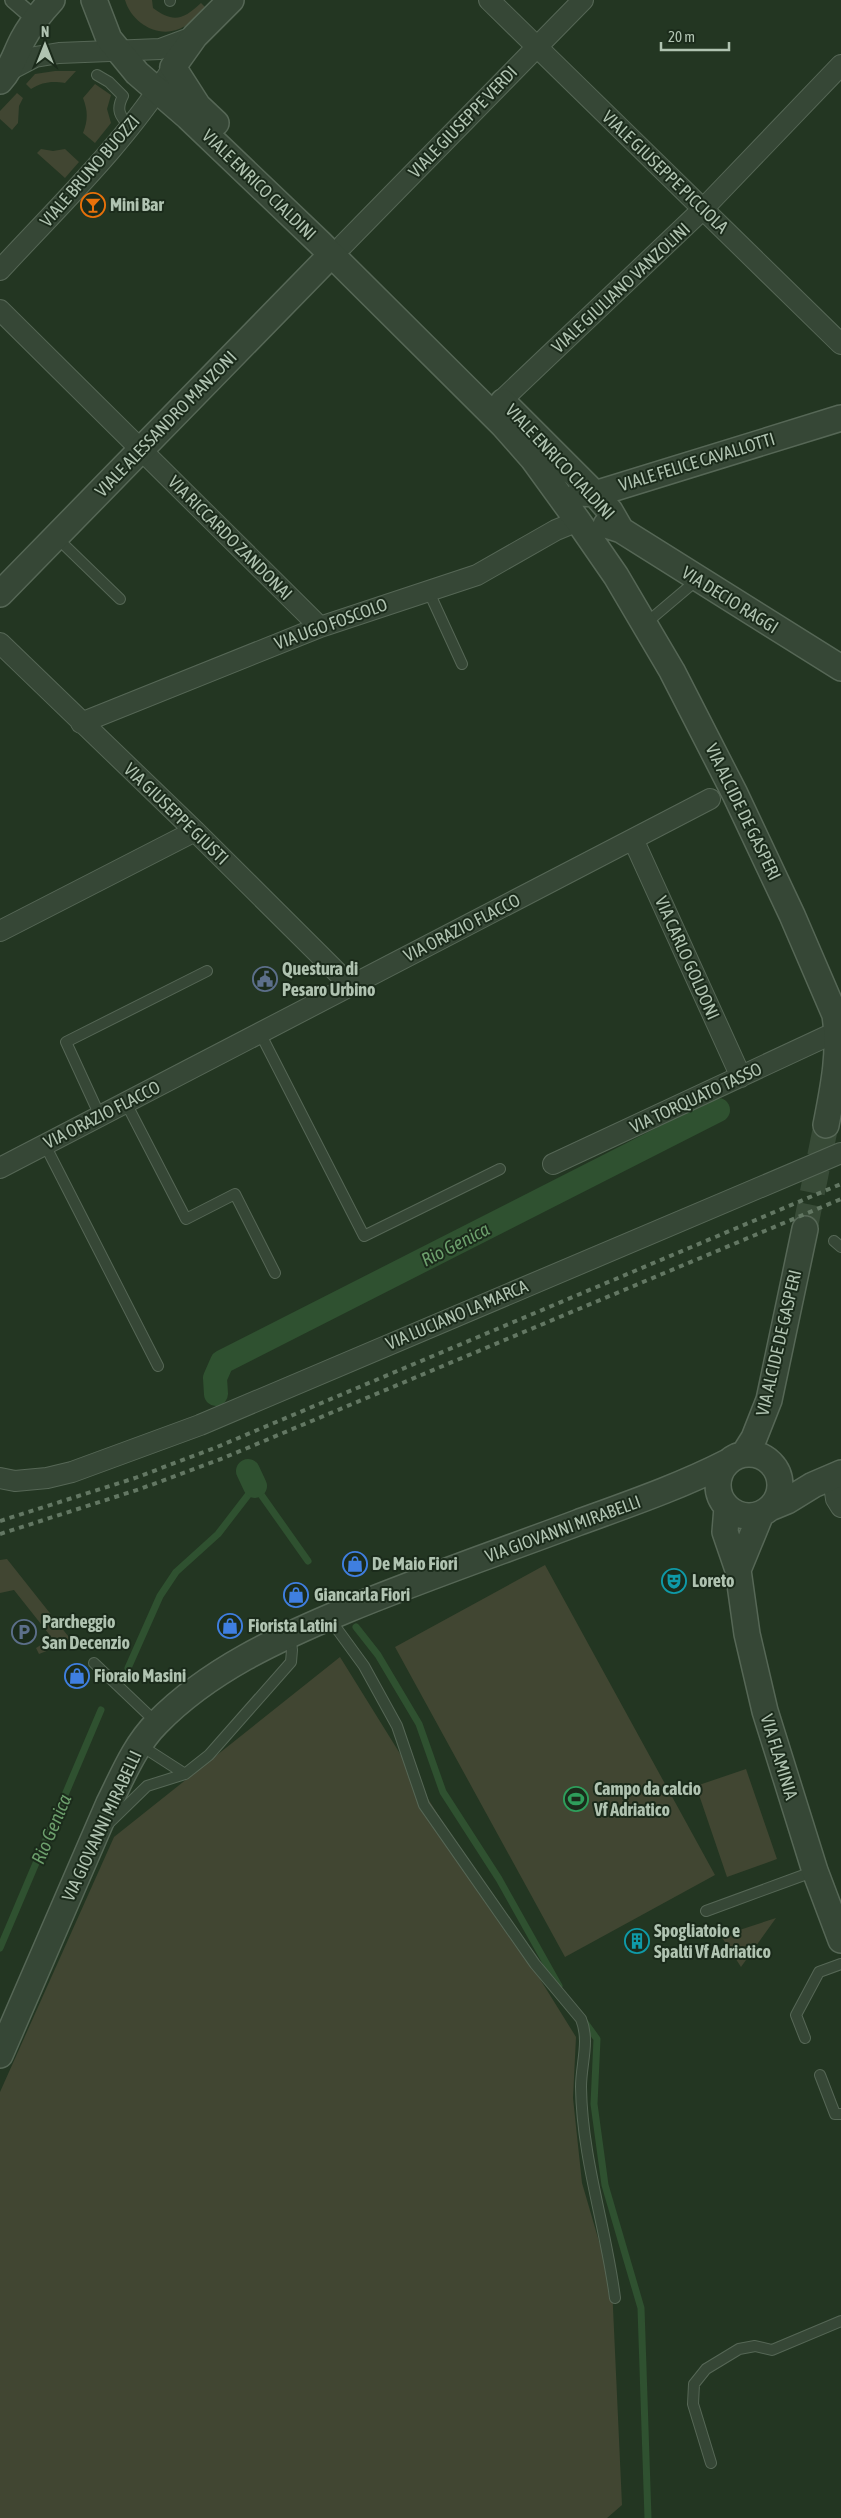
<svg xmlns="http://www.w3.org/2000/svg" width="841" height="2518" font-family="'Asap Condensed',sans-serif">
	<rect width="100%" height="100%" fill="#233622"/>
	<!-- green -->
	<path fill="#414632" d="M125 0H152L153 8C173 23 183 20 201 3L205 7C199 14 193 21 185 26 161 41 132 24 125 0Z
		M55 71H76L65 83C51 81 43 82 31 89L26 84 35 74Z
		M95 84 111 95 107 109 111 123 95 143 83 133C88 120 88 111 83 98Z
		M17 93 23 98 19 106 18 123 12 130 0 119V111Z
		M41 149 53 151 65 149 79 162 65 178 37 153Z
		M7 1559 72 1641 39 1654 36 1648 52 1638 14 1590 0 1593V1560Z
		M545 1565 715 1875 565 1957 395 1647Z
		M340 1657 576 2037 573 2098 582 2183 612 2286 622 2505 607 2518H0V2092L114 1837Z
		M746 1769 777 1859 727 1877 696 1786Z
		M776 1918 741 1967 721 1936Z"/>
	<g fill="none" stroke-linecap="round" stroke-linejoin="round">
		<!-- stream -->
		<path stroke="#2f5130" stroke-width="7" d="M356 1627 378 1655 419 1724 443 1792 499 1879 559 1986
			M128 1668 160 1596 176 1572 218 1534 255 1486 308 1561
			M0 1948 101 1710
			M584 2021 597 2039 594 2104 605 2185 641 2308 648 2518"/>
		<!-- canal -->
		<path stroke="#2f5130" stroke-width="24" d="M216 1394 215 1378 222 1362 718 1110
			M248 1471 255 1486"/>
		<!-- tertiary-tunnel -->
		<path stroke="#384b37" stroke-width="25" stroke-dasharray="25 12" stroke-linecap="butt" d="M805 1229 826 1125"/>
		<defs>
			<path id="service" d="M170 0V1
				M97 75 109 82 123 96C116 109 119 117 131 126
				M56 537 120 599
				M428 590 462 664
				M645 624 697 580
				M260 1033 364 1236 500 1169
				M126 1103 186 1219 235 1194 275 1273
				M100 1116 66 1042 207 971
				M45 1145 158 1366
				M834 1241 841 1247
				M329 1618 364 1666 397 1726 424 1805 535 1964 581 2019C590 2041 581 2064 581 2087 582 2159 606 2227 615 2298
				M94 1663 157 1723
				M140 1745 185 1774 209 1755 291 1662 292 1650 290 1635
				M108 1824 147 1786 185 1774
				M706 1911 815 1871
				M805 2038 796 2015 819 1972 841 1964
				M820 2075 835 2114H841
				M711 2463 693 2404 694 2384 706 2369 739 2349 755 2346 772 2350 841 2321"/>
			<path id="pedestrian" d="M13 0 35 19"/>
			<path id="minor" d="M489 0 841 344
				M10 70 35 57 59 53 160 49 195 36
				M343 245 583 0
				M0 270C60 205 126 142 173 67
				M0 310 320 627
				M502 400 703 209 841 65
				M0 643 195 831 351 986
				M81 723 320 627 477 575 556 530 578 521
				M633 839 741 1077
				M0 931 195 831
				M553 1164 838 1031
				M0 1168 710 799
				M0 1478 15 1481 47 1478 72 1472 200 1425 841 1153
				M833 1478 836 1499 841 1507"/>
			<path id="tertiary" d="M94 0 109 39 137 73 188 117 320 243 503 425 533 459 578 521 616 576 672 671 735 794 792 915 835 1015C841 1052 833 1089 826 1125
				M0 81C12 68 15 54 23 39 31 24 41 12 52 0
				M216 123 198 106 173 67 195 36 231 0
				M503 402 595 494 610 511 621 530
				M580 493 595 494 841 418
				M606 525 621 530 841 668
				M0 594 331 255
				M718 1485a31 31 0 1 1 62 0a31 31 0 1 1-62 0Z
				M744 1454 754 1438 769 1400 805 1229
				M727 1507 725 1532 738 1570 747 1634 765 1711 815 1871 841 1940
				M770 1508 787 1501 813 1485 841 1473
				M738 1570 761 1514
				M0 2055 109 1803C123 1775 135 1745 157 1723 209 1670 277 1639 344 1611 421 1579 500 1552 577 1523 629 1504 679 1487 728 1462"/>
		</defs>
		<!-- service casing -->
		<use href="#service" stroke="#566756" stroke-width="12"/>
		<!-- pedestrian casing -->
		<use href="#pedestrian" stroke="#566756" stroke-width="18"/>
		<!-- minor casing -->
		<use href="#minor" stroke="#566756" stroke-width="22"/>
		<!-- tertiary casing -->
		<use href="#tertiary" stroke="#566756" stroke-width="28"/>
		<!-- service -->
		<use href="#service" stroke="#364736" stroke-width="10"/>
		<!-- pedestrian -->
		<use href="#pedestrian" stroke="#364736" stroke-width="15"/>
		<!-- minor -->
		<use href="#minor" stroke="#364736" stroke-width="20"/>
		<!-- tertiary -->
		<use href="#tertiary" stroke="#364736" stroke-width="25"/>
		<!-- rail -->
		<path stroke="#637763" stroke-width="4" stroke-dasharray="5 5" stroke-linecap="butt" d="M0 1521 135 1478 217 1447 841 1184
			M0 1534 140 1489 221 1459 841 1199"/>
	</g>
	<!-- icons -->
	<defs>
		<symbol id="bar-ring" viewBox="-11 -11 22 22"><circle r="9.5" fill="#1b2b1b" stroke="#e8710a" stroke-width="1.5"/><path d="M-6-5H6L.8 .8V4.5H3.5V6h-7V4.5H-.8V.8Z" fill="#e8710a"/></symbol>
		<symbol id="civic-ring" viewBox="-11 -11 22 22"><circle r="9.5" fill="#1b2b1b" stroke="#5c6f8a" stroke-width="1.5"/><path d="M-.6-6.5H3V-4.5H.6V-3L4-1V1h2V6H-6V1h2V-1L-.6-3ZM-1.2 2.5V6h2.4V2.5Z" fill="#5c6f8a"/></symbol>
		<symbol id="shop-ring" viewBox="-11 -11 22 22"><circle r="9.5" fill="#1b2b1b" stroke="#3f7fe0" stroke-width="1.5"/><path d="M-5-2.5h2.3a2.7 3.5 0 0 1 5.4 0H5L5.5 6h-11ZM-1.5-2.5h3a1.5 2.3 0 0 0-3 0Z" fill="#3f7fe0"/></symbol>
		<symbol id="theatre-ring" viewBox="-11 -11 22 22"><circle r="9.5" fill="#1b2b1b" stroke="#0f9aa8" stroke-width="1.5"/><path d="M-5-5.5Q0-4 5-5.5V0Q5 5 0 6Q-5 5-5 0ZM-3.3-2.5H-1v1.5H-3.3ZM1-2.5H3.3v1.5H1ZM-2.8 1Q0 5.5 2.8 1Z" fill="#0f9aa8"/></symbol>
		<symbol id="parking-ring" viewBox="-11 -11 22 22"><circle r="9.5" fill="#1b2b1b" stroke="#5c6f8a" stroke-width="1.5"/><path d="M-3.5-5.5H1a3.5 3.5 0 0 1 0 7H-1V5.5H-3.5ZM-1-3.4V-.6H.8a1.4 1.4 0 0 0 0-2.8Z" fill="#5c6f8a"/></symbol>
		<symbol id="stadium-ring" viewBox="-11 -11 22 22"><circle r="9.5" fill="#1b2b1b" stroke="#2e9e5b" stroke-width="1.5"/><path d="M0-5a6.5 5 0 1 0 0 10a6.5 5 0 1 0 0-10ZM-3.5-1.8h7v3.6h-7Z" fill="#2e9e5b"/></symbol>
		<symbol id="building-ring" viewBox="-11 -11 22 22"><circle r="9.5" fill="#1b2b1b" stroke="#0f9aa8" stroke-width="1.5"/><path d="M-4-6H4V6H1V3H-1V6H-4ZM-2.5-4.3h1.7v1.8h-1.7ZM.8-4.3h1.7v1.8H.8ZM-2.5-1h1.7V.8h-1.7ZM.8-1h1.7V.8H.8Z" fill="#0f9aa8"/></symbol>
	</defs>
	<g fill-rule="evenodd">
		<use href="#bar-ring" x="79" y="191" width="28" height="28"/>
		<use href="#civic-ring" x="251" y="965" width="28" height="28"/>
		<use href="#shop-ring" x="341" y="1550" width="28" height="28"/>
		<use href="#theatre-ring" x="660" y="1567" width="28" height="28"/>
		<use href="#shop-ring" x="282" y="1581" width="28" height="28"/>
		<use href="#shop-ring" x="216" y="1612" width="28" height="28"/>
		<use href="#parking-ring" x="10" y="1618" width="28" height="28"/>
		<use href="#shop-ring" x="63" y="1662" width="28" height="28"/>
		<use href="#stadium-ring" x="562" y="1785" width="28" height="28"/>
		<use href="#building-ring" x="623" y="1927" width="28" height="28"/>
	</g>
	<g text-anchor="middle" stroke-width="4" stroke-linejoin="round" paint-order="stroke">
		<!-- street labels -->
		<g font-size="18" fill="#b0c3b1" stroke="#1b2b1b">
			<text transform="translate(463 122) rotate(-46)" y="6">VIALE GIUSEPPE VERDI</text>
			<text transform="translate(90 171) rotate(-49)" y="6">VIALE BRUNO BUOZZI</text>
			<text transform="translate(665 172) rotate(44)" y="6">VIALE GIUSEPPE PICCIOLA</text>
			<text transform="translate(259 185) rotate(44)" y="6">VIALE ENRICO CIALDINI</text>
			<text transform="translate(621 288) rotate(-43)" y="6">VIALE GIULIANO VANZOLINI</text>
			<text transform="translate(166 424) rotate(-46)" y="6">VIALE ALESSANDRO MANZONI</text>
			<text transform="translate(560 462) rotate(47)" y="6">VIALE ENRICO CIALDINI</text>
			<text transform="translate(697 462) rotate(-17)" y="6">VIALE FELICE CAVALLOTTI</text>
			<text transform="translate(230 538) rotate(45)" y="6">VIA RICCARDO ZANDONAI</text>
			<text transform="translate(730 600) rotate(32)" y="6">VIA DECIO RAGGI</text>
			<text transform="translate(331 624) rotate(-20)" y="6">VIA UGO FOSCOLO</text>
			<text transform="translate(743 812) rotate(64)" y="6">VIA ALCIDE DE GASPERI</text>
			<text transform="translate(176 814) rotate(44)" y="6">VIA GIUSEPPE GIUSTI</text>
			<text transform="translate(462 928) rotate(-27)" y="6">VIA ORAZIO FLACCO</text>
			<text transform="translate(687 958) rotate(66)" y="6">VIA CARLO GOLDONI</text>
			<text transform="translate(696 1098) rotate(-25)" y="6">VIA TORQUATO TASSO</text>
			<text transform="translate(102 1115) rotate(-27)" y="6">VIA ORAZIO FLACCO</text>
			<text transform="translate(457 1315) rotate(-23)" y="6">VIA LUCIANO LA MARCA</text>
			<text transform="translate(779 1343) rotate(-77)" y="6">VIA ALCIDE DE GASPERI</text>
			<text transform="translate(563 1529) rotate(-20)" y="6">VIA GIOVANNI MIRABELLI</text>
			<text transform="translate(779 1757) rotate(73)" y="6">VIA FLAMINIA</text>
			<text transform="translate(102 1826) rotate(-65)" y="6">VIA GIOVANNI MIRABELLI</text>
		</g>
		<!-- poi labels -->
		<g font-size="18" font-weight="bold" fill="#b0c3b1" stroke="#1b2b1b" text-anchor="start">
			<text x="110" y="211">Mini Bar</text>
			<text x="282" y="975">Questura di<tspan x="282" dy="21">Pesaro Urbino</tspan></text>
			<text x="372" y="1570">De Maio Fiori</text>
			<text x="692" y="1587">Loreto</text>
			<text x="314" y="1601">Giancarla Fiori</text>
			<text x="42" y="1628">Parcheggio<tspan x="42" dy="21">San Decenzio</tspan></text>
			<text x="248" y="1632">Fiorista Latini</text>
			<text x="94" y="1682">Fioraio Masini</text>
			<text x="594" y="1795">Campo da calcio<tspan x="594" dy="21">Vf Adriatico</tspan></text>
			<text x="654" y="1937">Spogliatoio e<tspan x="654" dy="21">Spalti Vf Adriatico</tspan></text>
		</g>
		<!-- water labels -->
		<g font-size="19" font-style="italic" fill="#6c9f6c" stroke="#1b2b1b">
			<text transform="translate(455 1244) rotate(-27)" y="7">Rio Genica</text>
			<text transform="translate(51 1829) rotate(-67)" y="7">Rio Genica</text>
		</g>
	</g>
	<!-- north arrow -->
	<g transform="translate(45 45)" stroke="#1b2b1b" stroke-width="4" paint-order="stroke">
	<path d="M0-4L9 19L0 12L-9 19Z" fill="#b0c3b1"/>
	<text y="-8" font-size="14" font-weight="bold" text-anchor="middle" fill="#b0c3b1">N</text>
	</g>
	<!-- scale -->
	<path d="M661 42v8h68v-8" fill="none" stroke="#b0c3b1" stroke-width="2.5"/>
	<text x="668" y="42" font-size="15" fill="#b0c3b1" stroke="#1b2b1b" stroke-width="4" paint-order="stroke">20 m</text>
</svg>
